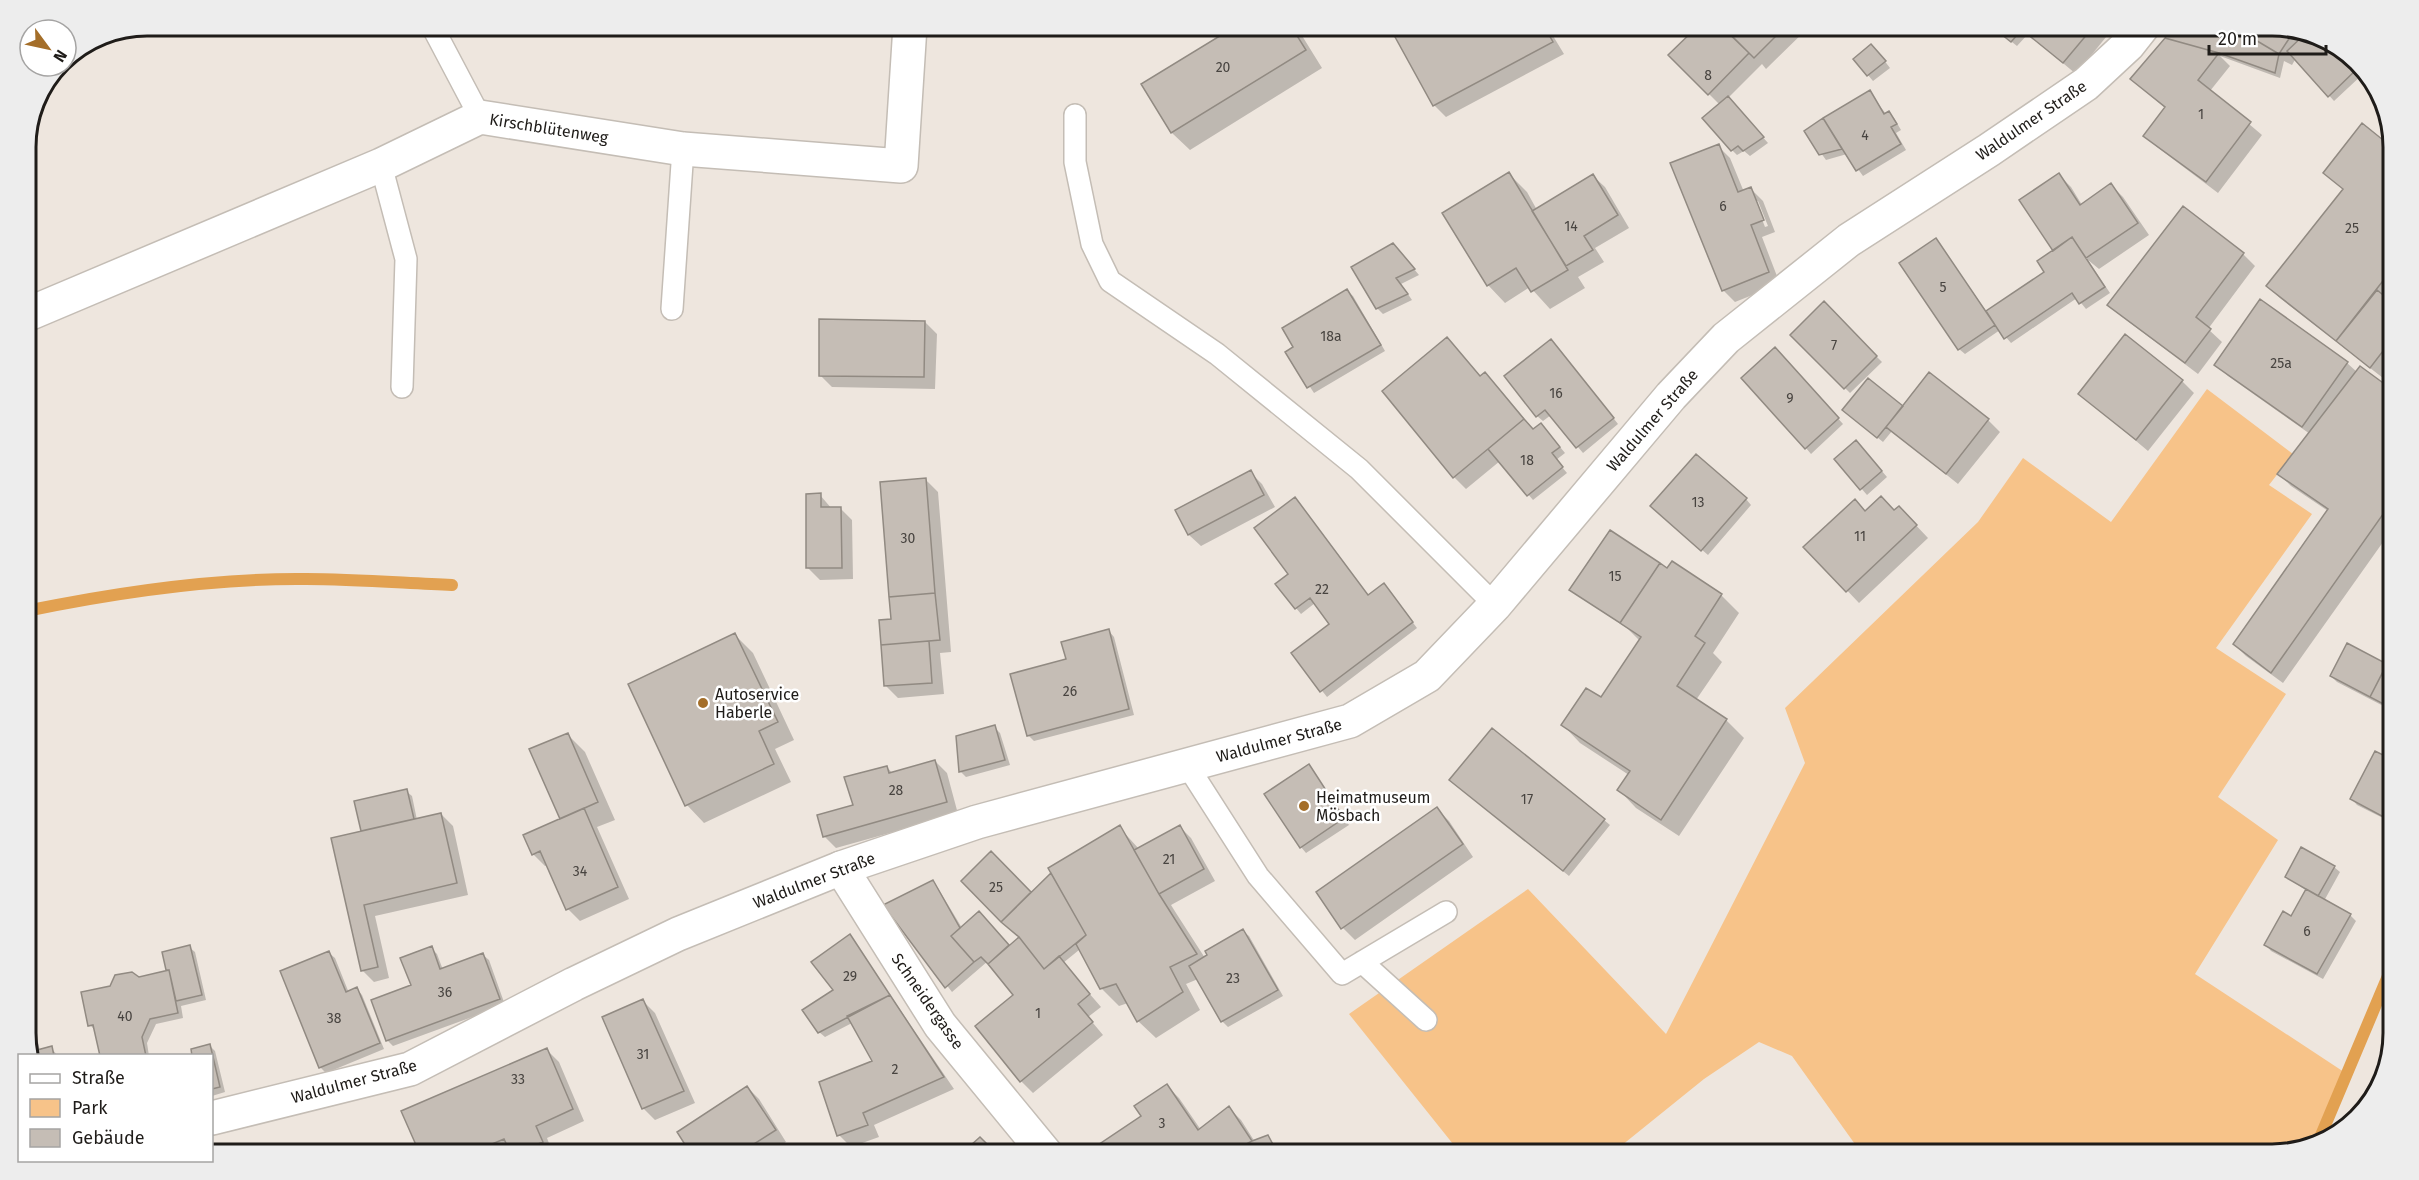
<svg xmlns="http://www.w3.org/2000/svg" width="2419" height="1180" font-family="'Fira Sans',sans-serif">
	<rect width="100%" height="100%" fill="#eee6de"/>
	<!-- green -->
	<path fill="#f7c389" d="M2207 389 2293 454 2269 485 2312 514 2216 648 2286 694 2218 797 2278 840 2195 974 2344 1072 2321 1140 2273 1154H1862L1792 1056 1759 1042 1704 1079 1611 1154H1461L1349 1014 1528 889 1666 1034 1805 763 1785 708 1978 522 2023 458 2111 522Z"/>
	<!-- shadow -->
	<path fill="#0003" fill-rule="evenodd" d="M1239 26H1296L1322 68 1190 150 1172 133 1143 85Z
		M1390 26H1547L1564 54 1446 117 1434 105Z
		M1700 26H1719L1722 28 1724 26H1810L1766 69 1762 64 1728 98 1768 143 1750 156 1744 151 1737 155 1732 150 1720 105 1670 55Z
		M1992 26H2115L2076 74 2028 34 2017 46Z
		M2177 26H2272L2326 38 2363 74 2334 101 2296 58 2292 65 2284 61 2280 78 2220 56 2230 66 2210 91 2262 135 2218 193 2157 147 2145 135 2166 109 2132 79Z
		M1877 51 1890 68 1873 81 1868 75Z
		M1869 92 1886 114 1888 113 1894 118 1901 130 1896 133 1906 150 1863 176 1847 154 1826 160 1806 132Z
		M2362 125 2393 150V295L2389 301 2393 305V365L2383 378 2280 298 2268 286 2344 190 2325 173Z
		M1718 146 1730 158 1744 192 1751 189 1763 201 1775 232 1762 237 1780 284 1735 302 1723 290ZM1755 201H1758L1768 226 1765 227Z
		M1509 174 1527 192 1537 210 1593 176 1605 187 1629 228 1595 248 1604 262 1578 277 1585 288 1550 309 1530 287 1505 303 1488 285Z
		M2059 175 2071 187 2082 205 2111 185 2123 197 2149 235 2099 269 2088 260 2110 293 2086 309 2077 298 2011 343 2000 330 1965 354 1959 349 1936 240 1987 312 2046 272 2055 251Z
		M2183 208 2243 254 2255 266 2208 329 2222 342 2198 374 2121 316 2109 305Z
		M1398 250 1419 275 1401 284 1412 300 1383 314 1377 308Z
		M1347 291 1353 296 1385 351 1314 393 1287 352 1295 348Z
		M1824 304 1882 362 1850 393 1792 335Z
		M925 322 937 334 935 389 832 387 820 375Z
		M1447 339 1481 377 1485 374 1497 386 1534 430H1546L1565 453 1556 460 1567 473 1533 500 1500 461 1466 489 1454 477Z
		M1557 346 1618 424 1583 453 1551 415 1543 421 1537 416Z
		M1781 354 1843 424 1811 454 1806 448Z
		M2347 363 2357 372 2386 387 2393 377V528L2283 683 2246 656 2234 644 2328 511 2291 486 2279 474 2310 434 2228 376 2216 364Z
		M2182 381 2194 393 2148 451 2080 394Z
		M1903 408 1988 420 2000 432 1958 484 1892 431 1883 442 1850 415Z
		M1861 447 1887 477 1867 495 1836 459Z
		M1250 472 1262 484 1275 507 1201 546 1189 535 1177 511Z
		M926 480 938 492 951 652 940 653 944 694 898 698 886 686 881 622 893 621Z
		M820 495 832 509 840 508 852 520 853 579 820 580 808 568Z
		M1746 499 1751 505 1708 555 1658 512Z
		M1300 505 1369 596 1389 591 1417 628 1327 697 1293 654 1331 624 1315 603 1301 614 1296 608 1290 574Z
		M1865 512H1894L1911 520 1928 538 1859 603 1806 547Z
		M1672 563 1721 595 1739 613 1713 653 1722 662 1696 700 1726 720 1744 738 1679 836 1636 808 1619 790 1629 775 1580 743 1563 725 1601 699 1640 641 1628 629 1571 590 1668 570Z
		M1109 631 1114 637 1134 715 1034 741 1028 735 1068 660Z
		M735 635 753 653 794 740 775 749 791 782 704 823 687 805Z
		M2393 655V711L2337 682 2331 676 2388 666Z
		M994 727 1000 733 1010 765 966 777 960 771Z
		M567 734 585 752 615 820 597 827 629 899 580 921 568 909 548 865 545 866 533 854 562 819Z
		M2393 737V823L2357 805 2352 799 2383 757Z
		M935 761 947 773 958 814 836 848 824 836 855 807 887 767 893 774Z
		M1309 766 1349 825 1306 853 1301 847Z
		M1457 785 1604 820 1610 825 1569 876Z
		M406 791 412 796 417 820 441 814 453 826 468 895 375 916 389 978 374 982 362 970 363 832 355 802Z
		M1437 809 1449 821 1473 857 1355 940 1343 928 1318 893Z
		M1179 826 1191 838 1215 881 1171 905 1176 913 1205 958 1243 931 1249 936 1283 996 1228 1027 1222 1021 1198 979 1186 984 1200 1010 1156 1038 1138 1021 1128 1003 1119 1006 1101 988 1079 950 1063 963 1101 1007 1088 1017 1103 1035 1033 1093 1021 1081 1015 995 988 961 952 992 886 906 933 882 938 888 962 928 984 919 1009 947 1020 938 963 881 991 853 1031 895 1119 827 1139 849Z
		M2334 867 2340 872 2324 901 2350 915 2356 921 2323 979 2271 951 2266 945 2292 918 2307 891 2286 877Z
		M850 936 954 1089 874 1125 879 1137 851 1147 839 1135 874 1062 852 1023 825 1037 819 1032 835 991Z
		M189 947 195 952 206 1000 181 1006 183 1018 156 1024 147 1043 149 1056H102L96 1031 90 1025 111 987 168 971 164 953Z
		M431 948 437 954 443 970 483 955 489 960 505 1005 393 1046 388 1041 373 1000 413 986Z
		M329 953 335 958 349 993 357 989 362 995 384 1049 326 1073 320 1067Z
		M643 1001 655 1013 695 1103 655 1120 643 1108Z
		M32 1037 38 1042 40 1051 51 1048 58 1056H31L26 1038Z
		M210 1046 215 1051 225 1092 212 1096Z
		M547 1050 559 1062 584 1121 547 1138 553 1154H422L403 1112Z
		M1167 1086 1179 1098 1201 1130 1229 1108 1241 1120 1255 1142 1268 1137 1279 1154H1107L1100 1145 1143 1116Z
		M747 1087 759 1099 786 1142 768 1154H693L679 1132Z"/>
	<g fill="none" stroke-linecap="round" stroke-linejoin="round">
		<!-- stream -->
		<path stroke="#e2a151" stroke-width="12" d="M26 611C113 593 217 578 306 579 354 579 403 583 452 585
			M2319 1140 2393 964"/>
	</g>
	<!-- building -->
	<path fill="#c5bdb5" stroke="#918a82" stroke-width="1.5" d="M1236 26H1291L1306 50 1171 133 1141 84Z
		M1389 26H1544L1553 42 1433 106Z
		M1698 26H1721L1749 53 1708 95 1668 55Z
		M1722 26H1786L1754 58Z
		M1991 26H2025L2011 42Z
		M2025 26H2094L2063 63 2021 29Z
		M2175 26H2232L2279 54 2275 73 2219 53 2165 38Z
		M2232 26H2272L2294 31 2279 54Z
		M2306 33 2326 38 2359 67 2328 97 2287 51Z
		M2165 38 2219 53 2198 80 2251 122 2206 182 2143 136 2165 107 2130 79Z
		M1871 44 1886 61 1867 76 1853 59Z
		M1870 90 1884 114 1889 111 1897 124 1891 127 1901 144 1856 171 1823 118Z
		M1728 96 1764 137 1743 151 1738 146 1731 151 1702 118Z
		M1823 118 1842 149 1819 155 1804 131Z
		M2362 123 2393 148V268L2336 341 2266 286 2343 189 2323 173Z
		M1719 144 1738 192 1751 187 1764 220 1751 225 1769 272 1722 291 1670 163Z
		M1509 172 1568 270 1531 292 1516 268 1487 286 1442 213Z
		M2059 173 2080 205 2111 183 2138 223 2086 258 2072 237 2053 251 2019 200Z
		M1593 174 1618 215 1584 236 1593 250 1566 266 1532 211Z
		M2183 206 2244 253 2196 317 2211 329 2185 363 2107 305Z
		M2072 237 2105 287 2079 304 2072 293 2004 339 1986 311 2044 272 2037 261Z
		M1936 238 1995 325 1958 350 1899 263Z
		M1393 243 1415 269 1396 278 1408 294 1376 309 1351 267Z
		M1347 289 1381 345 1307 388 1285 352 1293 347 1282 328Z
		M2377 290 2393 303V338L2370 368 2336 341Z
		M2260 299 2348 362 2302 427 2214 365Z
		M1824 301 1877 356 1844 389 1790 335Z
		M819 319 925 321 924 377 819 376Z
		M2125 334 2183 380 2136 440 2078 394Z
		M1447 337 1480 376 1485 372 1524 419 1453 478 1382 391Z
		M1551 339 1614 418 1576 448 1545 410 1536 417 1504 376Z
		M1775 347 1839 418 1805 449 1741 378Z
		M2360 366 2386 385 2393 375V500L2271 673 2233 644 2328 509 2277 474Z
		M1929 372 1989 419 1946 474 1886 427Z
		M1868 378 1903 406 1877 438 1842 410Z
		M1524 419 1533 429 1541 423 1560 447 1552 453 1563 467 1527 496 1488 449Z
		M1856 440 1882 471 1860 490 1834 459Z
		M1696 454 1747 498 1701 551 1650 506Z
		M1251 470 1264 495 1188 535 1175 510Z
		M926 478 935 593 889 597 880 482Z
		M821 493V507H841L842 568H806V494Z
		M1881 496 1894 510 1899 506 1917 525 1846 592 1803 547 1855 499 1865 511Z
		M1295 497 1368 595 1384 583 1413 622 1320 692 1291 653 1329 624 1310 598 1295 609 1275 584 1288 574 1254 528Z
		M1610 530 1660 563 1620 623 1569 590Z
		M1672 561 1722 594 1695 636 1705 643 1677 686 1727 719 1661 820 1617 790 1630 771 1561 725 1586 688 1601 697 1641 637 1620 623 1660 563 1667 568Z
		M935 593 940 640 881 645 879 620 891 619 889 597Z
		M1109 629 1129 709 1027 736 1010 674 1066 659 1061 642Z
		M735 633 778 722 759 731 774 764 685 806 628 684Z
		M929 641 932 683 884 686 881 645Z
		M2347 643 2387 664 2370 697 2330 676Z
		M2393 652V709L2370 697Z
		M995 725 1005 760 959 772 956 736Z
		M1492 728 1605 819 1563 871 1449 780Z
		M568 733 598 802 560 819 529 749Z
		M2393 734V822L2350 799 2375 751 2383 755Z
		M935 760 947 802 823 837 817 815 853 805 844 777 887 766 889 773Z
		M1309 764 1344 818 1300 848 1264 794Z
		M407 789 414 819 361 831 354 801Z
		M1437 807 1463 844 1341 929 1316 892Z
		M584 808 618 887 566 910 540 851 532 855 523 835Z
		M441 813 457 883 364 905 378 967 361 971 331 838Z
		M1120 825 1159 894 1197 954 1170 967 1183 992 1137 1022 1116 984 1100 989 1076 944 1086 935 1048 868Z
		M1180 825 1204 869 1159 894 1134 850Z
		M2301 847 2335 866 2318 896 2285 877Z
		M991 851 1031 892 1001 922 961 881Z
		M1051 873 1086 935 1044 969 1019 937 1001 922Z
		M933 880 960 928 951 936 974 962 945 988 883 905Z
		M2306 889 2351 914 2317 974 2264 945 2283 911 2291 916Z
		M979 911 1009 945 988 964 981 957 974 962 951 936Z
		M1243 929 1278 990 1221 1022 1189 966 1207 955 1205 951Z
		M850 934 890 995 818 1033 802 1010 833 990 811 962Z
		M1019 937 1044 969 1059 956 1090 994 1078 1004 1093 1022 1020 1082 975 1026 1013 995 988 964Z
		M190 945 202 995 176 1001 169 970H166L162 952Z
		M432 946 440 969 483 953 500 999 386 1041 371 1000 411 985 400 958Z
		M329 951 346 992 357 987 380 1043 319 1068 280 971Z
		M169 970 178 1013 150 1019 142 1037 146 1056H100L93 1025 88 1026 81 992 110 986 115 975 132 972 139 977Z
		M890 995 944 1077 863 1113 868 1125 837 1136 819 1082 872 1061 847 1016Z
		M643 999 684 1091 642 1109 602 1017Z
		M33 1035 37 1050 52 1046 54 1056H31L26 1037Z
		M210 1044 220 1087 212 1089V1056H192L191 1049Z
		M547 1048 573 1109 536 1126 543 1142 513 1154H511L504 1139 468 1154H420L401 1111Z
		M1167 1084 1198 1130 1229 1106 1252 1141 1228 1154H1105L1098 1145 1141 1116 1134 1106Z
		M747 1086 776 1130 738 1154H691L677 1132Z
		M1268 1135 1278 1154H1228L1252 1141Z
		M980 1137 997 1154H961Z
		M813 1145 821 1154H801Z"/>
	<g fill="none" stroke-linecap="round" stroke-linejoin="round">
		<defs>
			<path id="lane" d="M432 26 480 117
				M1075 115V162L1092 244 1110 281 1217 354 1359 469 1495 605
				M381 165 406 259 402 387
				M672 309 683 149
				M1187 765 1258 876 1342 974 1446 912
				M1362 962 1426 1020"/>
			<path id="street" d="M26 315 381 165 480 117 683 149 901 166 910 26
				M841 868 940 1025 1046 1154"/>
			<path id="secondary" d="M212 1118 410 1069 574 984 678 934 841 868 977 822 1350 721 1427 676 1495 605 1671 396 1726 338 1849 240 1989 150 2086 84 2128 45 2143 26"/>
		</defs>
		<!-- lane casing -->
		<use href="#lane" stroke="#c4bdb5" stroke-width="24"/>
		<!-- street casing -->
		<use href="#street" stroke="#c4bdb5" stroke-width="36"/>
		<!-- secondary casing -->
		<use href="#secondary" stroke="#c4bdb5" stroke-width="36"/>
		<!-- lane -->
		<use href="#lane" stroke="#fff" stroke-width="21"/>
		<!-- street -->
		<use href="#street" stroke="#fff" stroke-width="33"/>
		<!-- secondary -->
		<use href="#secondary" stroke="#fff" stroke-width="33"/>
	</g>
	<!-- markers -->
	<g fill="#a46e29" stroke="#fff" stroke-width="2">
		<circle cx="703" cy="703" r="6"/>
		<circle cx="1304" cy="806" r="6"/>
	</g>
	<g text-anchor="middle" stroke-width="5" stroke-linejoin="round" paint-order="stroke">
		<!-- number labels -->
		<g font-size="14" fill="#484440">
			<text x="1223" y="72">20</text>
			<text x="1708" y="80">8</text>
			<text x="2201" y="119">1</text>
			<text x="1865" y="140">4</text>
			<text x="1723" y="211">6</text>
			<text x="1571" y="231">14</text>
			<text x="2352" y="233">25</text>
			<text x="1943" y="292">5</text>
			<text x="1331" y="341">18a</text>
			<text x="1834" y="350">7</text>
			<text x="2281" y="368">25a</text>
			<text x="1556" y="398">16</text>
			<text x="1790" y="403">9</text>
			<text x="1527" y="465">18</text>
			<text x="1698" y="507">13</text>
			<text x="1860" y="541">11</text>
			<text x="908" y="543">30</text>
			<text x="1615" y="581">15</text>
			<text x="1322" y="594">22</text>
			<text x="1070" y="696">26</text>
			<text x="896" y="795">28</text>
			<text x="1527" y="804">17</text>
			<text x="1169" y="864">21</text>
			<text x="580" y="876">34</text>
			<text x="996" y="892">25</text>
			<text x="2307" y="936">6</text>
			<text x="850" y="981">29</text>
			<text x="1233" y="983">23</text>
			<text x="445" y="997">36</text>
			<text x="1038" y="1018">1</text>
			<text x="125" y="1021">40</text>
			<text x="334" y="1023">38</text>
			<text x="643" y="1059">31</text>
			<text x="895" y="1074">2</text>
			<text x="518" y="1084">33</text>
			<text x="1162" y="1128">3</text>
		</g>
		<!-- street labels -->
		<g font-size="16" fill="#1f1c19" stroke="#fff">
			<text transform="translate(2031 120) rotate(-34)" y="6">Waldulmer Straße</text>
			<text transform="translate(549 128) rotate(9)" y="6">Kirschblütenweg</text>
			<text transform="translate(1652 420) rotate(-49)" y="6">Waldulmer Straße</text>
			<text transform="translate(1279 740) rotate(-15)" y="6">Waldulmer Straße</text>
			<text transform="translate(814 880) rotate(-21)" y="6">Waldulmer Straße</text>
			<text transform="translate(928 1001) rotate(55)" y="6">Schneidergasse</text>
			<text transform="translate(354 1081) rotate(-15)" y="6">Waldulmer Straße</text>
		</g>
		<!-- poi labels -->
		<g font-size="16" fill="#1f1c19" stroke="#fff" text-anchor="start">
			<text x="715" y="700">Autoservice<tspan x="715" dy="18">Haberle</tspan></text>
			<text x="1316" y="803">Heimatmuseum<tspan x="1316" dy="18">Mösbach</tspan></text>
		</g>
	</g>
	<!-- crop -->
	<path d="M0 0H2419V1180H0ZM147 36H2272A111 111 0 0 1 2383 147V1033A111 111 0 0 1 2272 1144H147A111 111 0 0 1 36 1033V147A111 111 0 0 1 147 36Z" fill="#ededed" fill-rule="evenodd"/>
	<path fill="none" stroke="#1f1c19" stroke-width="3" d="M147 36H2272A111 111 0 0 1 2383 147V1033A111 111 0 0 1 2272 1144H147A111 111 0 0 1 36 1033V147A111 111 0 0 1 147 36Z"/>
	<!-- legend -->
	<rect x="18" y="1054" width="195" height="108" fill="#ffffff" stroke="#a5a4a3" stroke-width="1.5"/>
	<rect x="30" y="1074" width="30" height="9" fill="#ffffff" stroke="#a5a4a3" stroke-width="1.5"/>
	<text x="72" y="1084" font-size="18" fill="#1f1c19">Straße</text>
	<rect x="30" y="1099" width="30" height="18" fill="#f7c389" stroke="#a5a4a3" stroke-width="1.5"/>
	<text x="72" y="1114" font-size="18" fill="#1f1c19">Park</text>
	<rect x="30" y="1129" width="30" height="18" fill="#c5bdb5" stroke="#a5a4a3" stroke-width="1.5"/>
	<text x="72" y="1144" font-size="18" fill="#1f1c19">Gebäude</text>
	<!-- north arrow -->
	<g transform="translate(48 48) rotate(123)"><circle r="28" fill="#ffffff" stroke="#a5a4a3" stroke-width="1.5"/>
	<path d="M0-4.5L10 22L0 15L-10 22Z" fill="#a46e29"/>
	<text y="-9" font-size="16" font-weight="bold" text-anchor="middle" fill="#1f1c19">N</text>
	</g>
	<!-- scale -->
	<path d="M2209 45v9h117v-9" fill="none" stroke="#1f1c19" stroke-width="3"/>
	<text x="2218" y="45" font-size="18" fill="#1f1c19" stroke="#ffffff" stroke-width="4.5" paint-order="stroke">20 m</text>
</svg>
